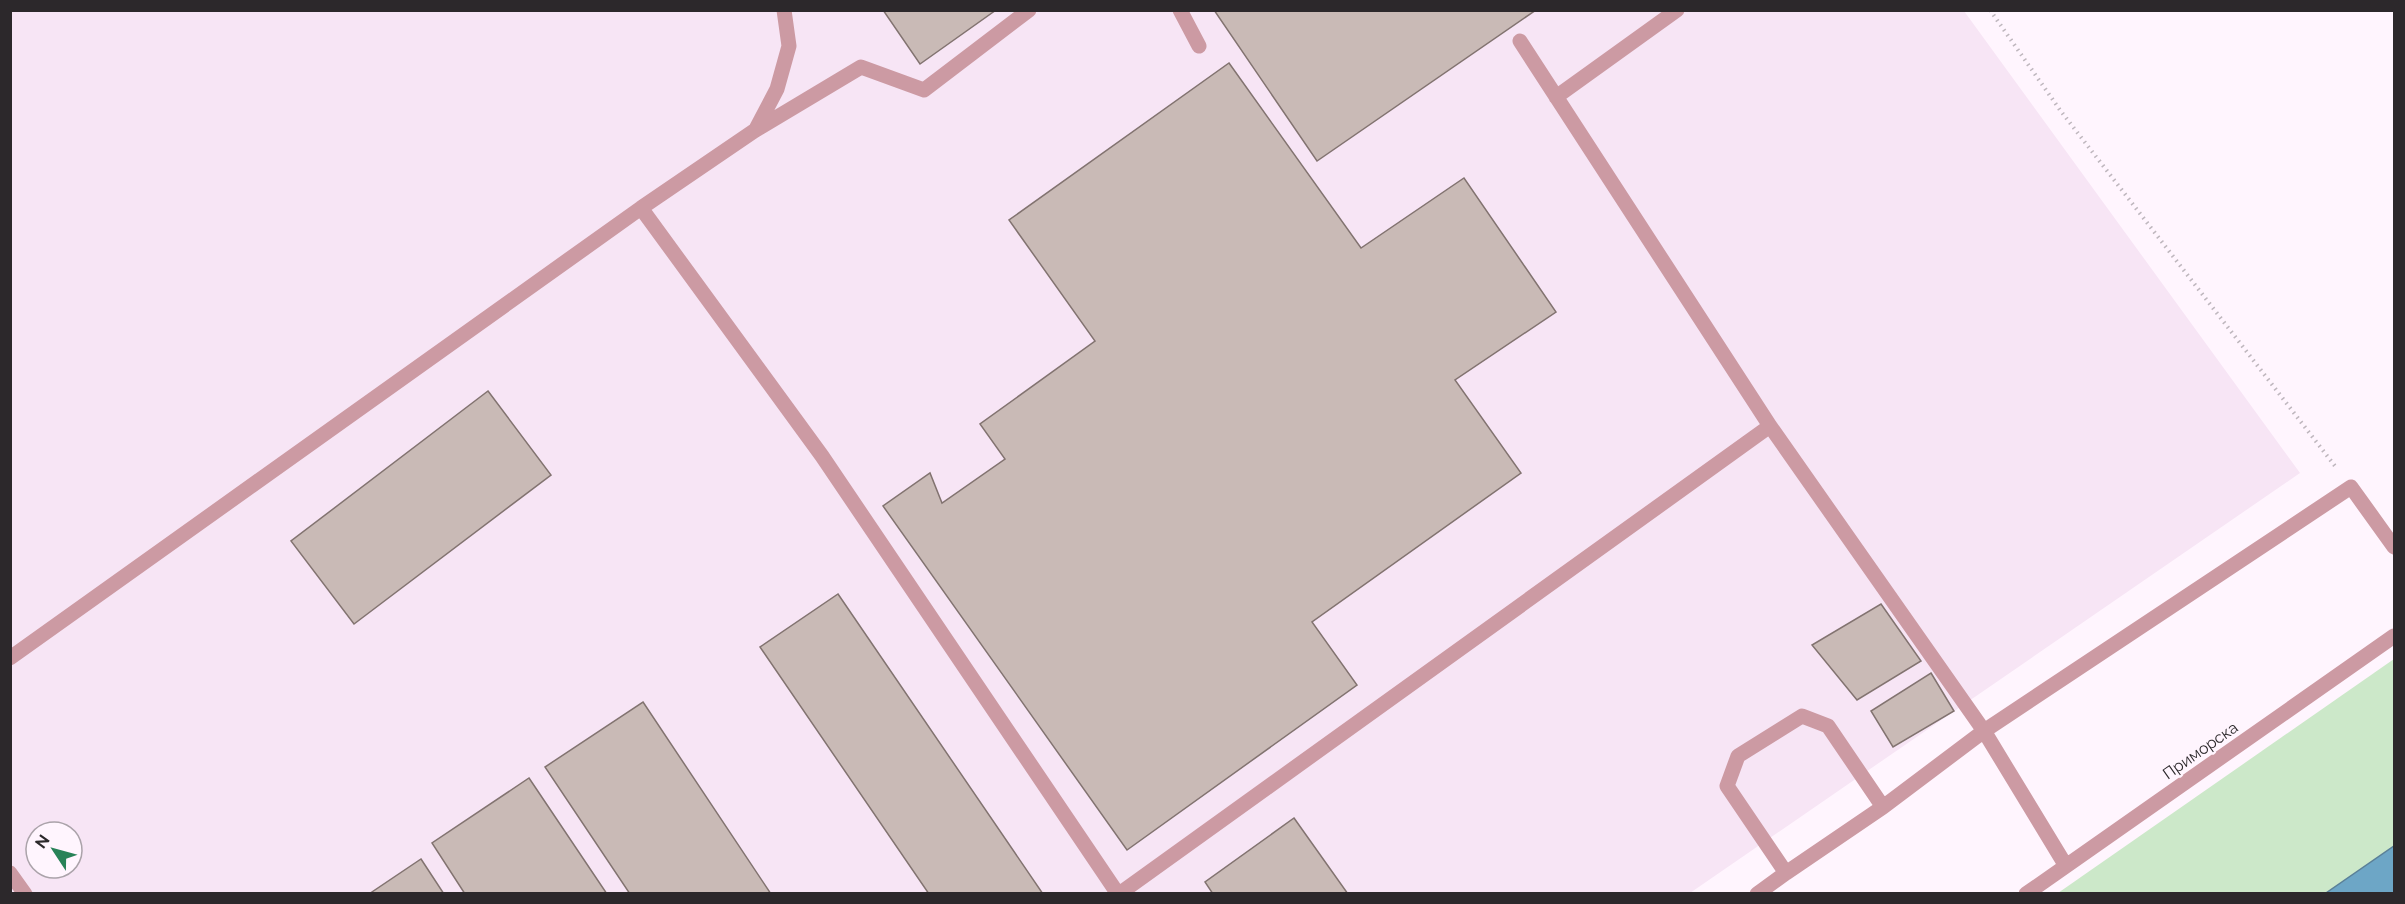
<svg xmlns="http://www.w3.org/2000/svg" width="2405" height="904" font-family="Raleway,sans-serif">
	<rect width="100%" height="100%" fill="#fff5fe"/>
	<!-- built -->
	<path fill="#f7e5f5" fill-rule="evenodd" d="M10 11H1964L2300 473 1690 893H11ZM36 832H72V868H36Z"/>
	<!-- green -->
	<path fill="#cce8c9" d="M2394 659V846L2326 893H2058Z"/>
	<!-- water -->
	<path fill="#6da6c6" stroke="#5a8098" stroke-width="1.5" d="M2394 846V893H2326Z"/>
	<!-- building -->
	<path fill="#c9bab6" stroke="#827370" stroke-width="1.5" d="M883 10H996L920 64Z
		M1214 10H1536L1317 161Z
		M1229 63 1361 248 1464 178 1556 312 1455 380 1521 473 1312 622 1357 685 1127 850 883 506 930 473 942 503 1005 459 980 424 1095 341 1009 220Z
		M488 391 551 475 354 624 291 541Z
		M838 594 1043 894H929L760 647Z
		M1881 604 1921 661 1857 700 1812 645Z
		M1931 673 1954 711 1893 747 1871 711Z
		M643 702 771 894H630L545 767Z
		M529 778 607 894H465L432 843Z
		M1294 818 1348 894H1213L1205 882Z
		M421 859 444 894H369Z"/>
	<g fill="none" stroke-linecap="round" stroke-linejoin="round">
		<!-- path -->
		<path stroke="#bfb7be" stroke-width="4" stroke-dasharray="1.5 4.5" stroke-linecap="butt" d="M1990 10 2060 110 2335 466"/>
		<!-- minor -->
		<path stroke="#cc9aa3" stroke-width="15" d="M1029 10 924 90 861 67 754 131 641 208 822 456 1118 894
			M1180 10 1199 46
			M1520 41 1770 426
			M1556 97 1677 10
			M756 129 777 89 789 46 784 10
			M10 658 641 208
			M2066 866 1984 731 2351 487 2394 547
			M10 873 25 894
			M1786 873 1883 807
			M1119 894 1770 426 1984 731 1883 807 1828 726 1802 716 1738 756 1727 786 1786 873 1757 894
			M2026 894 2394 636"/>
	</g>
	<g text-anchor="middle" stroke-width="4.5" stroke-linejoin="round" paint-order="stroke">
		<!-- street labels -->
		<g font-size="16" fill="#2c282b" stroke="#fff5fe">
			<text transform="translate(2200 750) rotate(-35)" y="6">Приморска</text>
		</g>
	</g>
	<!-- border -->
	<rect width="2405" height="904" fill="none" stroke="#2c282b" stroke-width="24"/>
	<!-- north arrow -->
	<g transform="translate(54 850) rotate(306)"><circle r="28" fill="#fff5fe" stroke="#aba3aa" stroke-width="1.5"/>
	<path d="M0-4.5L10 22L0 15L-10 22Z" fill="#288258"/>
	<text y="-9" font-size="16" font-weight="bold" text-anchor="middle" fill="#2c282b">N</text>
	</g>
</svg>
